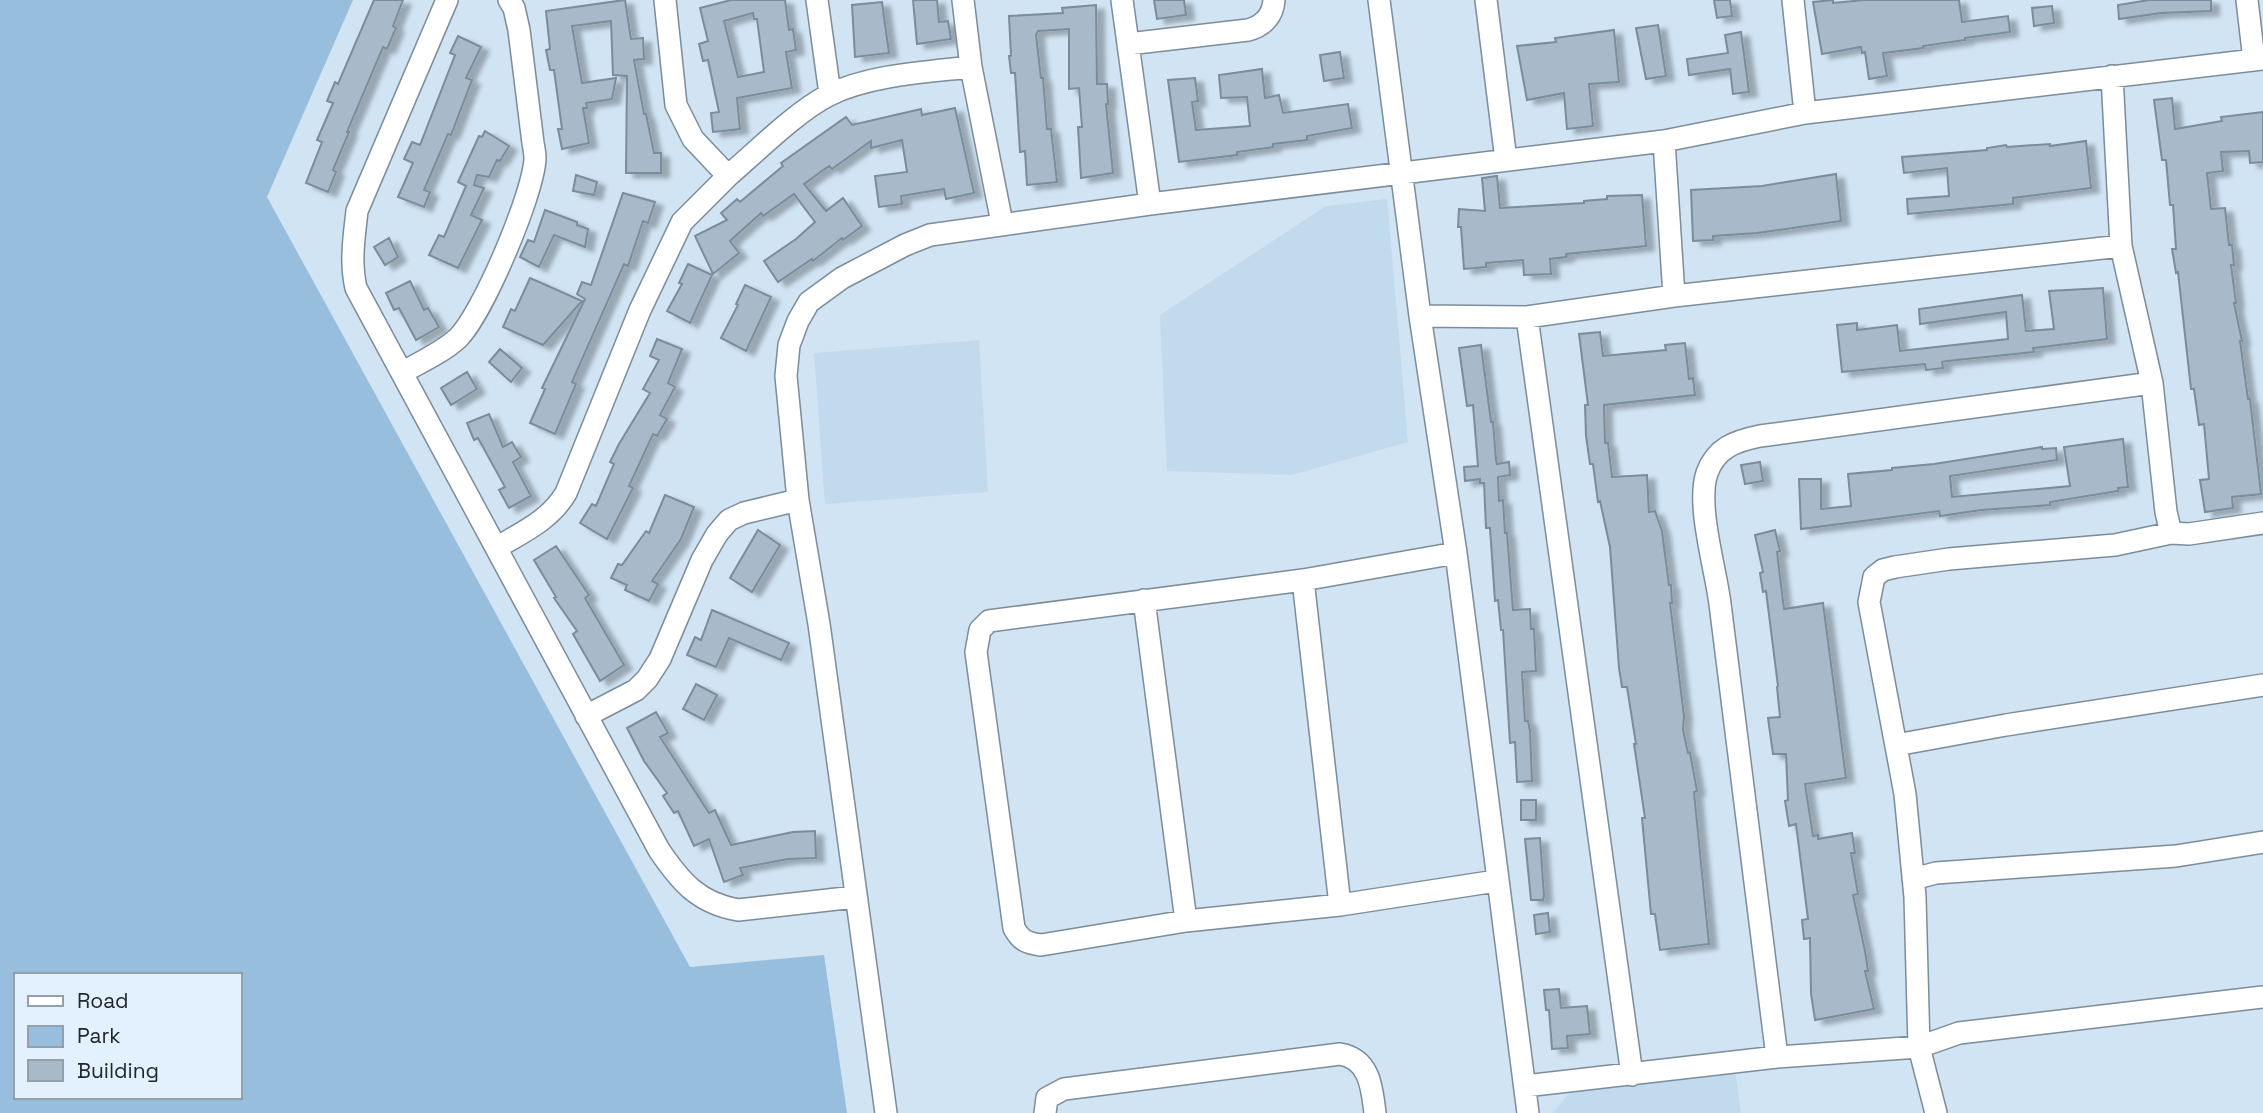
<svg xmlns="http://www.w3.org/2000/svg" width="2263" height="1113" font-family="'Space Grotesk',sans-serif">
	<defs>
		<filter id="shadow"><feDropShadow dx="8" dy="4.5" stdDeviation="2" flood-color="#0004"/></filter>
	</defs>
	<rect width="100%" height="100%" fill="#d1e4f3"/>
	<!-- built -->
	<path fill="#c1daee" d="M1387 199 1408 442 1292 475 1167 471 1160 315 1326 206Z
		M979 340 988 492 825 504 814 353Z
		M1735 1070 1741 1113H1553L1571 1091Z"/>
	<!-- green -->
	<path fill="#98bedd" fill-rule="evenodd" d="M0 0H353L267 197 690 967 824 955 847 1113H0ZM16 975H240V1097H16Z"/>
	<!-- building -->
	<path fill="#a8bac9" stroke="#7b8c9a" stroke-width="2" fill-rule="evenodd" filter="url(#shadow)" d="M374 0H403L393 26 396 28 387 49 383 47 347 132H349L333 170 336 172 328 192 306 183 322 142 317 140 333 103 327 101 335 82 338 84Z
		M625 0 631 39 643 38 644 59 634 60 644 114H646L654 153H661V173H626L627 76 613 75 611 21 572 26 582 83 616 78 612 99 586 103 587 108H583L589 143 562 149 558 129H562L554 70H550L546 50 550 49 546 11Z
		M731 0H785L789 30 793 29 796 50 786 52 792 88 737 98 740 129 713 132 711 113 719 112 708 60 703 61 699 44 708 41 700 8ZM753 13 754 19H757L764 72 738 77 724 21Z
		M913 0H937L939 22 948 21 951 39 917 44Z
		M1154 0H1184L1186 15 1157 19Z
		M1714 0H1730L1732 16 1717 18Z
		M1833 0V3L1864 0H1959L1962 22 2008 16 2010 32 1965 38V40L1923 46V48L1883 53 1887 76 1869 79 1865 52 1862 53 1861 47 1822 54 1813 2Z
		M2149 0H2211V11L2161 13 2119 19 2118 5Z
		M882 2 889 53 855 57 852 5Z
		M1096 5 1097 84H1107L1108 104H1106L1113 173 1081 178 1078 127H1082L1079 88 1069 89V29L1038 31 1036 35 1041 78H1043L1047 129H1051L1057 182 1027 185 1025 151 1020 152 1015 73H1011L1009 56H1011L1009 16 1063 13 1062 8Z
		M2052 6 2054 23 2034 26 2032 8Z
		M1658 25 1666 76 1646 79 1636 28Z
		M1614 30 1619 82 1589 84 1593 126 1567 129 1564 93 1527 100 1517 46 1556 42 1555 38Z
		M1741 32 1749 92 1733 94 1730 69 1689 75 1687 59 1728 53 1725 35Z
		M458 36 481 47 466 78 472 80 451 135 448 134 424 190 430 192 424 207 398 197 413 163 404 159 412 142 420 145 455 55 450 53Z
		M1340 52 1344 78 1324 81 1320 55Z
		M1262 69 1265 98 1279 95 1283 113 1348 104 1352 128 1307 136V140L1273 144V147L1237 152V155L1179 162 1168 80 1195 78 1198 101 1192 102 1196 130 1250 126 1247 97 1221 98 1219 75Z
		M2172 98 2175 129 2222 121 2221 117 2263 112V162L2250 163 2249 151 2221 152 2223 171 2207 173 2211 209 2225 208 2229 245H2232L2234 265H2231L2236 303H2234L2242 341H2240L2248 399H2250L2261 494 2232 497 2233 508 2205 512 2200 480 2209 479 2204 424 2199 425 2194 389H2191L2178 272 2176 273 2172 249H2176L2173 205H2170L2166 160H2162L2154 100Z
		M955 108 974 193 946 199 944 189 901 196 902 204 879 207 875 176 907 172 902 140 871 148V141L832 169 829 166 804 184 826 211 843 198 862 226 843 240 842 238 813 261 812 259 778 282 764 261 796 239 815 222 794 194 763 216 761 213 730 241 739 253 713 274 695 236 727 220 721 213 737 199 740 202 783 166 781 163 846 117 852 125 921 109 922 115Z
		M485 131 509 146 500 161 497 160 489 177 477 175 474 185 484 188 471 215 482 220 458 268 429 255 439 235 444 237 466 186 458 182 479 136 482 137Z
		M2086 141 2091 188 2013 198V204L1908 214 1907 199 1949 196 1947 168 1904 173 1902 157 1987 150V148L2006 145 2007 147 2050 144V146Z
		M1836 174 1841 221 1757 233 1713 236V240L1693 241 1691 190 1762 186Z
		M576 175 597 182 594 195 573 191Z
		M1497 176 1500 208 1584 203V201L1607 199V196L1642 195 1646 246 1566 254V257L1550 259 1551 274 1524 275 1523 260 1486 263V267L1464 269 1461 227H1458L1459 209 1485 211 1482 178Z
		M623 193 655 202 648 223 643 221 628 266 624 264 572 382 576 384 555 434 530 423 545 389 542 388 585 299 577 294 582 282 591 285Z
		M545 210 577 222V225L588 229 585 247 554 235 539 267 520 257 528 240 534 242Z
		M389 238 398 257 385 265 374 247Z
		M688 264 712 275 690 323 667 311 682 284 679 283Z
		M530 278 582 301 543 345 503 327 511 309 515 311Z
		M410 281 424 310 428 308 439 327 416 340 399 308 394 310 386 293Z
		M745 285 771 297 746 351 721 338 738 305 736 304Z
		M2103 288 2107 339 2033 348 2034 352 1947 361 1942 362 1943 368 1926 370 1925 364 1842 372 1837 325 1857 323V330L1897 325 1900 351 2008 339 2006 312 1920 324 1919 309 2022 295 2026 331 2054 329 2049 291Z
		M1600 332 1603 356 1666 350 1665 345 1685 343 1689 379 1693 378 1695 395 1604 405 1605 443H1608L1612 477 1647 475 1649 512 1655 511 1662 531 1669 585H1671L1672 603H1670L1684 716 1683 730 1688 753H1690L1697 791 1694 792 1709 944 1660 950 1655 914H1651L1642 818H1645L1634 744H1636L1627 687H1622L1619 668 1610 547 1600 501 1598 502 1593 464H1590L1586 436 1585 405H1588L1579 334Z
		M657 339 682 349 668 383 675 387 660 415 667 419 657 436 653 434 629 486 633 488 607 539 580 523 592 504 596 506 614 464 610 462 619 444 650 393 643 389 659 360 650 356Z
		M1481 345 1491 422H1493L1496 460 1497 464 1509 462 1510 475 1498 477 1499 501 1503 500 1505 533H1507L1513 610 1530 609 1531 629H1534L1536 671 1522 672 1525 721H1528L1530 731 1532 781 1517 782 1515 742 1510 743 1503 630H1501L1498 600 1495 601 1490 528H1486L1484 483H1480V479L1465 481 1464 467 1478 466 1473 405 1467 406 1459 348Z
		M500 349 522 368 511 382 489 362Z
		M467 372 477 389 451 405 441 388Z
		M489 414 503 447 512 442 521 457 513 462 531 496 509 508 499 490 505 487 478 438 474 440 467 423Z
		M2123 439 2128 487 2118 488V491L2050 502V505L1981 510 1940 516 1939 511 1801 529 1799 479H1821V509L1851 506 1848 474 1892 470V468L1934 464 2042 447V449L2056 448 2057 460 1950 476 1952 497 2070 486 2064 447Z
		M1760 462 1763 481 1745 484 1741 465Z
		M665 495 694 507 681 539 652 581 658 584 649 601 625 590 627 585 611 578 618 564 622 565 646 531 649 533Z
		M758 530 780 545 752 592 730 578Z
		M1775 530 1780 551 1777 552 1784 609 1823 603 1846 778 1805 784 1813 836 1818 835V839L1852 833 1855 853H1851L1858 894 1853 895 1865 951 1868 971H1865L1874 1009 1815 1020 1811 994 1810 938 1804 939 1802 920 1808 919 1796 824 1789 826 1785 801 1788 800 1786 754H1773L1768 718 1780 717 1777 687 1778 686 1766 591 1763 592 1760 573 1763 572 1755 535Z
		M556 546 589 595 585 598 624 665 600 681 573 634 577 631 554 598 556 597 534 560Z
		M712 610 789 643 781 660 729 638 716 667 687 655 695 637 701 640Z
		M696 684 717 695 704 720 683 709Z
		M656 712 668 733 660 737 709 813 715 810 731 845 793 832 815 831 816 858 788 859 740 868 743 875 724 882 709 839 694 846 678 811 674 813 663 796 667 793 644 761 627 728Z
		M1521 800H1536V820H1521Z
		M1540 838 1544 896 1543 900H1531L1525 839Z
		M1548 913 1550 932 1536 934 1534 915Z
		M1559 989 1561 1008 1587 1006 1590 1034 1567 1036 1568 1048 1552 1049 1549 1010H1546L1544 990Z"/>
	<g fill="none" stroke-linecap="round" stroke-linejoin="round">
		<defs>
			<path id="street" d="M447 0 357 211C354 238 350 262 356 288L659 850C680 881 698 903 738 910L855 897
				M665 0 676 105 693 139 728 176C756 152 797 111 829 95 869 75 926 72 971 67
				M817 0 830 94
				M963 0 971 67 1002 223
				M1122 0 1150 204
				M1379 0 1420 316 1456 553 1528 1113
				M1486 0 1506 160
				M1793 0 1805 113
				M2247 0 2254 60
				M1128 44 1248 30C1263 26 1273 16 1274 0
				M2112 76 2121 246 2152 383 2166 512 2171 533 2189 534 2263 523
				M1664 141 1674 296
				M1420 316 1527 317 1674 296 2121 246
				M1527 317 1632 1075
				M403 372C421 362 443 352 458 338 483 313 533 195 535 159 535 154 534 148 533 143L519 30 514 8 509 0
				M496 548C523 532 550 520 566 493L640 310 682 222 728 176
				M1456 553 1303 580 989 621 980 630 976 652 1014 928C1021 941 1027 943 1041 945L1186 921 1340 905 1496 881
				M1303 580 1340 905
				M1144 600 1186 921
				M586 716 636 690 647 679 660 659 702 560 717 534 729 520 744 513 798 500
				M1896 745 2006 725 2263 685
				M1913 879 1936 873 2176 856 2263 842
				M1777 1057C1758 906 1739 755 1720 604 1716 570 1696 505 1707 473 1716 448 1735 441 1760 436L2152 383
				M1525 1086 1777 1057 1919 1047 1959 1033 2263 997
				M886 1113 819 624 798 500 786 376 789 345 798 321 809 302 842 278 905 245 930 235 1150 204 1664 141 1805 113 2263 59
				M1045 1113 1047 1098 1064 1089 1340 1054C1370 1059 1372 1088 1375 1113
				M1936 1113 1919 1047 1915 897 1905 794 1869 602 1874 577 1883 570 1895 567 1949 559 2115 545 2171 533"/>
		</defs>
		<!-- street casing -->
		<use href="#street" stroke="#7b8c9a" stroke-width="24"/>
		<!-- street -->
		<use href="#street" stroke="#fff" stroke-width="21"/>
	</g>
	<!-- legend -->
	<rect x="14" y="973" width="228" height="126" fill="#e2f1fd" stroke="#94a0a9" stroke-width="2"/>
	<rect x="28" y="996" width="35" height="10" fill="#ffffff" stroke="#94a0a9" stroke-width="2"/>
	<text x="77" y="1008" font-size="21" fill="#20262c">Road</text>
	<rect x="28" y="1026" width="35" height="21" fill="#98bedd" stroke="#94a0a9" stroke-width="2"/>
	<text x="77" y="1043" font-size="21" fill="#20262c">Park</text>
	<rect x="28" y="1060" width="35" height="21" fill="#a8bac9" stroke="#94a0a9" stroke-width="2"/>
	<text x="77" y="1078" font-size="21" fill="#20262c">Building</text>
</svg>
